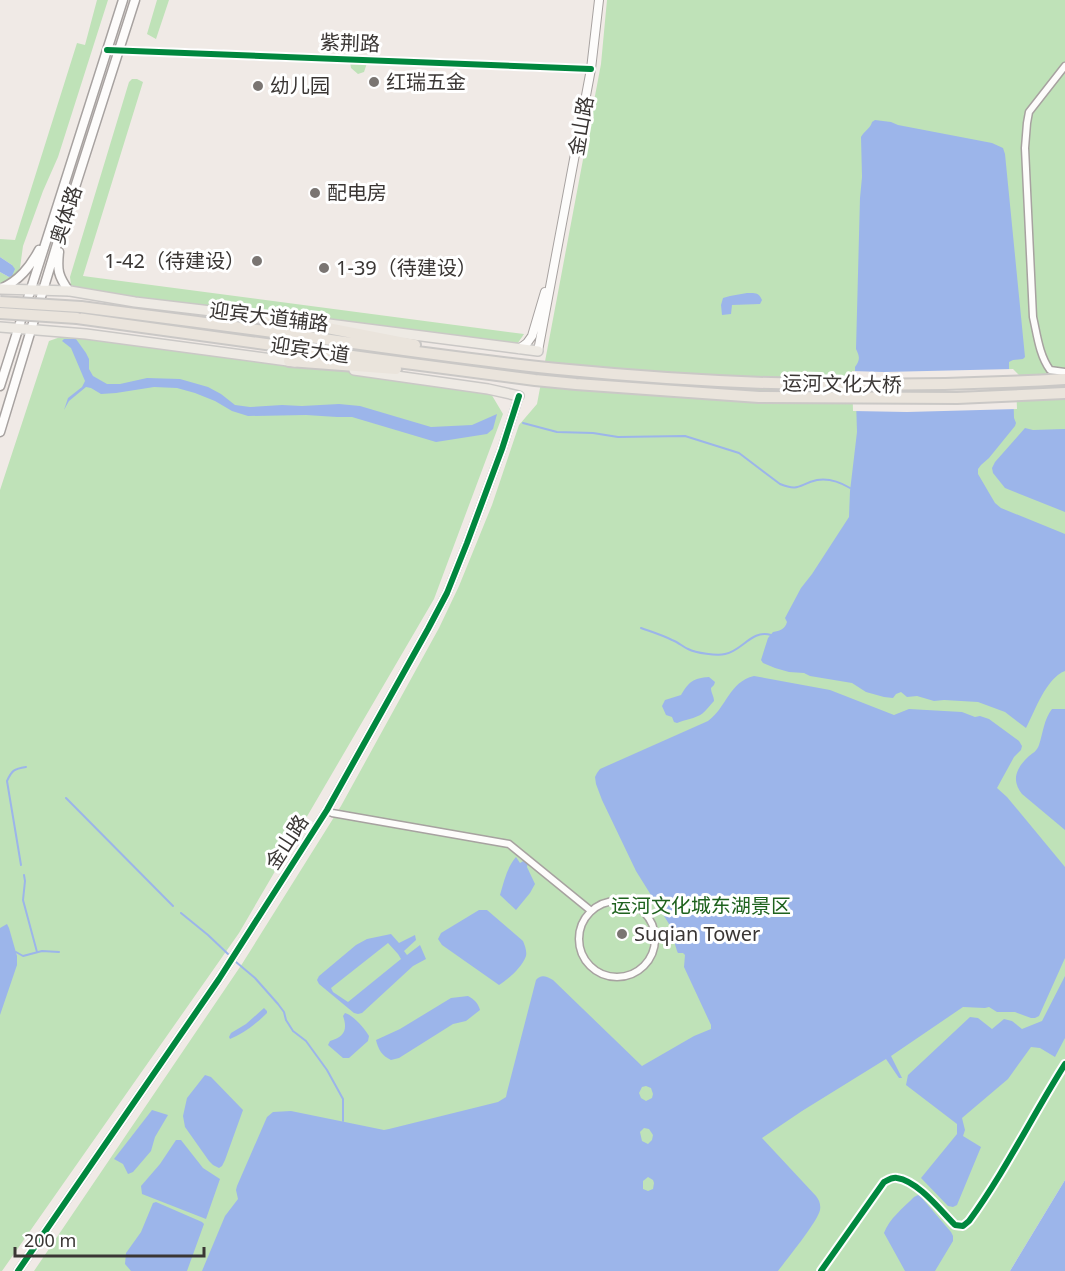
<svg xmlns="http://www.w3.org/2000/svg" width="1065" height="1271" font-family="'Noto Sans','Noto Sans SC',sans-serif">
	<rect width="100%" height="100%" fill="#f0eae6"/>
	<!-- green -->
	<path fill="#bfe2b8" d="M97 0H108L58 157 43 191 23 246 20 268 17 273 11 280 0 286V272L9 277 12 265 0 257V239L15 240 77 43 85 45Z
		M157 0H169L156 39 147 34Z
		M607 0H1065V1180L1010 1271H34L242 964 341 806 439 628 459 586 492 505 519 425 537 404 601 64Z
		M350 62 367 63 364 72 358 74 351 68Z
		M132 79H137L143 82 83 276 524 334C517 344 515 350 501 352L78 288 71 285 70 277 129 82Z
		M80 330 487 387 503 414 434 599 239 933 2 1271H0V490L49 341Z"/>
	<!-- water -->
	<path fill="#9cb5ea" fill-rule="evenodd" d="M875 120 891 122 898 125 992 143 1003 148 1005 154 1025 357 1023 359 1013 360 1009 362V370L1013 383 1014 418 1016 423 1015 426 989 458 981 465 978 469V474L995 503 1001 508 1065 534V671C1046 678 1035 711 1026 728L1005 712 978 702 944 700 934 701 917 696 907 697 901 692 896 694 893 698 884 697 866 692 852 683 810 676 804 673 789 672 775 668 763 663 761 660 768 638 773 632C780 631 785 629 787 622L785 618 801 588 812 574 849 517 850 491 857 432 855 367C860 360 860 357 856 349L860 198 862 177 861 137C864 131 871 128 872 122Z
		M0 257 12 265 15 269 12 276 9 277 0 272Z
		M747 293C754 293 759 292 762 300L760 304 732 305 731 314 722 315 721 305 723 298 730 296Z
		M64 339H76L86 353 89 359V369L93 376 107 384H120L147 378 180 379 208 387 221 394 235 405 250 407 282 405 302 406 339 404 360 406 431 427 472 425 497 414 493 429 487 434 436 442 352 417H337L306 415 248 416 232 411 215 401 195 393 177 388 154 387 116 393 101 394 91 388 86 387 69 401 64 410 68 398 82 387 85 381 71 348 62 341Z
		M1025 428 1033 430 1065 429V512L1005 488 993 473 992 468 995 462Z
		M754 676 830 690 894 715 909 709 962 712 975 717 980 716 989 719 1019 741 1022 746 1021 750 1014 757 997 788 1007 797 1065 867V958L1039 1016 1035 1018H1031L1015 1012H997L989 1007 985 1008 963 1007 891 1056 902 1078H899L886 1059 802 1111 762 1138 816 1196C819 1200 821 1204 820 1210 818 1221 787 1259 778 1271H202L225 1216 238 1199 236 1190 237 1186 267 1117 273 1112 291 1111 384 1130 389 1129 498 1102 506 1097 507 1092 536 980C541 974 546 976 553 980L642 1066 694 1036 711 1029V1025L684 967 685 955 683 953H678L677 951 669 924 636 871 602 800 596 784 595 777 597 773 600 769 708 721C727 707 729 682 754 676ZM646 1086 651 1088 653 1094 652 1098 646 1101 641 1098 639 1093 642 1087ZM644 1128 649 1129 653 1135 652 1140 648 1144 642 1141 640 1132ZM648 1177 653 1180 654 1183 653 1189 648 1191 643 1189V1181Z
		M709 677 715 682 714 685 711 688C711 693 714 696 714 701 710 705 704 714 698 716 692 719 684 720 677 723L674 722 672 717 666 715 662 706 665 700 681 695C689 682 693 678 709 677Z
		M1052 709H1065V830L1022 794C1011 780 1016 768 1029 756 1033 753 1037 751 1039 745 1043 733 1044 719 1052 709Z
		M516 857 520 863 525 860 528 863 527 867 535 884 530 893 516 910 500 895C504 882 507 867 516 857Z
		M479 910H487L523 941C525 946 527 951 526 956 522 967 509 979 499 985L442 945 438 939 441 933Z
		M7 924 9 928 17 956V965L0 1015V928Z
		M391 934 399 943 415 935 416 940 404 951 407 955 420 945 426 959 413 966 362 1013 358 1014 354 1013 319 984 317 980 319 976 356 945 367 939ZM388 943 398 954 401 959 348 1002 333 992 331 988Z
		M1065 976V1038L1055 1057 1040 1048 1031 1047 1008 1079 962 1118 965 1130 963 1136 981 1147 957 1205 953 1207 948 1206 921 1178 957 1134V1124L906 1085 908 1075 970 1017 978 1018 992 1029 1004 1019 1012 1021 1022 1029 1042 1021Z
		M468 996C474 999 478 1003 480 1010L466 1021 453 1024 399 1058 391 1060C382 1056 378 1049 376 1040L400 1029 451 998Z
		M264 1008 267 1011V1013C256 1024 244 1033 230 1039L229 1037 231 1033 246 1024Z
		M345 1013C353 1015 365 1029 369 1036L368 1041 349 1058H343L328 1045 330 1041C344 1037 348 1030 343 1016Z
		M205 1075 211 1077 243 1110 225 1160 222 1166 219 1168 213 1165 209 1161 185 1127 183 1116 187 1098Z
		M152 1110 168 1115 155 1137 151 1151 133 1172 128 1174 123 1164 114 1159Z
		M176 1140H181L203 1168 220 1179 206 1219 142 1194 141 1186 160 1164Z
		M1065 1180V1271H1010Z
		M918 1195 921 1197 951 1232 953 1236V1241L935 1271H905L884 1233C889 1219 903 1208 914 1197Z
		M156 1202 202 1222 204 1224 187 1271H131L125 1264 126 1253 141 1232 153 1203Z"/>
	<!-- pier -->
	<path fill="#f0eae6" d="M1013 369 1019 375 1016 383 1017 409 907 412 853 411 852 371 884 372Z"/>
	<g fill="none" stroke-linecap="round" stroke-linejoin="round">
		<!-- stream -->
		<path stroke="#9cb5ea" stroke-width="2" d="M523 423 557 432 593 433 618 437 685 436 739 453 780 484C800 492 799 484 817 480 829 478 840 482 850 488
			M641 628C652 632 662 635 672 640 678 642 683 647 688 649 696 653 717 656 725 654 742 651 752 629 771 635
			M66 798 173 906
			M21 865 7 781C12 770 14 769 26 767
			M24 875 25 881 23 900 37 952
			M181 913 208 935 228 954
			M16 952 23 956 42 951 59 952
			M236 962 255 978 278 1004 284 1012 286 1020 293 1031 306 1041 327 1070 343 1099V1121"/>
		<defs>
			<path id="minor" d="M107 50 591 69
				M1065 66 1029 112 1027 123 1025 148 1033 317C1037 334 1039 355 1050 370L1065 372
				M327 810 332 813 509 844 590 910
				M579 939a38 38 0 1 1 76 0a38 38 0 1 1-76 0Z
				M821 1271 884 1182C888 1180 892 1177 897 1178 918 1181 941 1211 955 1225L963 1226 969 1221C1005 1172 1032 1116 1065 1064"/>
			<path id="tertiary" d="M519 349 527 343 532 336 545 292
				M538 351 591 69 599 0
				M18 1271 219 979 327 810 428 629 447 593 467 543 502 449 519 396"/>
			<path id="secondary" d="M59 252C57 270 58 276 69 291
				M0 289C19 281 30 267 39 250
				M0 386 123 0
				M0 432 61 231 135 0"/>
			<path id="primary" d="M0 289 70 291 135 302 271 318
				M329 324 538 351
				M0 327 86 334 295 362
				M354 370 488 389 519 396"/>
			<path id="trunk" d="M81 307C160 317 238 327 317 338 401 350 484 362 569 370 733 386 900 389 1065 379
				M264 317 317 326 415 345
				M77 318 367 358 535 380 576 384 759 397 957 398 1065 393
				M289 361 396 369"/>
		</defs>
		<!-- minor casing -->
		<use href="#minor" stroke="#a7a2a0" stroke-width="9"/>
		<!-- tertiary casing -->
		<use href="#tertiary" stroke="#a7a2a0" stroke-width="10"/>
		<!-- secondary casing -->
		<use href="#secondary" stroke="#a7a2a0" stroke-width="11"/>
		<!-- primary casing -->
		<use href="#primary" stroke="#cac8c6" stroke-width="12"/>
		<!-- trunk casing -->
		<use href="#trunk" stroke="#cac8c6" stroke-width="14"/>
		<!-- minor -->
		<use href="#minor" stroke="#fdfcfb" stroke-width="6"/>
		<!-- tertiary -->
		<use href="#tertiary" stroke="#fdfcfb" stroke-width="8"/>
		<!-- secondary -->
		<use href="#secondary" stroke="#fdfcfb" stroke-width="8"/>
		<!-- primary -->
		<use href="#primary" stroke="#eeeae4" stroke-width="9"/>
		<!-- trunk -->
		<use href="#trunk" stroke="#eae4dc" stroke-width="10"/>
		<defs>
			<path id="trunk-bridge" d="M0 302 81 307
				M0 313 77 318"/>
		</defs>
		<!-- trunk-bridge casing -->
		<use href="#trunk-bridge" stroke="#cac8c6" stroke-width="14" stroke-linecap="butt"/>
		<!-- trunk-bridge -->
		<use href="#trunk-bridge" stroke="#eae4dc" stroke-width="10"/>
		<defs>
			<path id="cycleway" d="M107 50 591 69
				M18 1271 219 979 327 810 428 629 447 593 467 543 502 449 519 396
				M821 1271 884 1182C888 1180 892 1177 897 1178 918 1181 941 1211 955 1225L963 1226 969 1221C1005 1172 1032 1116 1065 1064"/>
		</defs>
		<!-- cycleway casing -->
		<use href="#cycleway" stroke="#fff" stroke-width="10"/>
		<!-- cycleway -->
		<use href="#cycleway" stroke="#00873e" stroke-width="6"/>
	</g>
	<!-- markers -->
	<g fill="#7a7572" stroke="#fff" stroke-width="2">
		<circle cx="374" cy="82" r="6"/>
		<circle cx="258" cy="86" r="6"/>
		<circle cx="315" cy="193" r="6"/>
		<circle cx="257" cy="261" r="6"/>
		<circle cx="324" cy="268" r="6"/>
		<circle cx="622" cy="934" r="6"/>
	</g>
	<g text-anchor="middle" stroke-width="6" stroke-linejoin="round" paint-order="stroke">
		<!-- street labels -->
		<g font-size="20" fill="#3a3634" stroke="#fff">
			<text transform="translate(350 43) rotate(2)" y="7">紫荆路</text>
			<text transform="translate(581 126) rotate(-80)" y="7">金山路</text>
			<text transform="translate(66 215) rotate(-72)" y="7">奥体路</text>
			<text transform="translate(269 317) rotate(7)" y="7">迎宾大道辅路</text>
			<text transform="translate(310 350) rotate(8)" y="7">迎宾大道</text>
			<text transform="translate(842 384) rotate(1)" y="7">运河文化大桥</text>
			<text transform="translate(287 842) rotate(-57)" y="7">金山路</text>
		</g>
		<!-- poi labels -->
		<g font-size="20" fill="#3a3634" stroke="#fff" text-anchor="start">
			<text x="386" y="89">红瑞五金</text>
			<text x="270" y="93">幼儿园</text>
			<text x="327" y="200">配电房</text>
			<text x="245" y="268" text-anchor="end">1-42（待建设）</text>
			<text x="336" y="275">1-39（待建设）</text>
			<text x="634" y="941">Suqian Tower</text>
		</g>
		<!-- park labels -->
		<g font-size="20" fill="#1e621e" stroke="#fff">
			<text x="701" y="913">运河文化城东湖景区</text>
		</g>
	</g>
	<!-- scale -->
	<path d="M15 1247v9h189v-9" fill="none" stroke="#3a3634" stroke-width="3"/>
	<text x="24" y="1247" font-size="18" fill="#3a3634" stroke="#ffffff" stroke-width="4.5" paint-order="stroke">200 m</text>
</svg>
